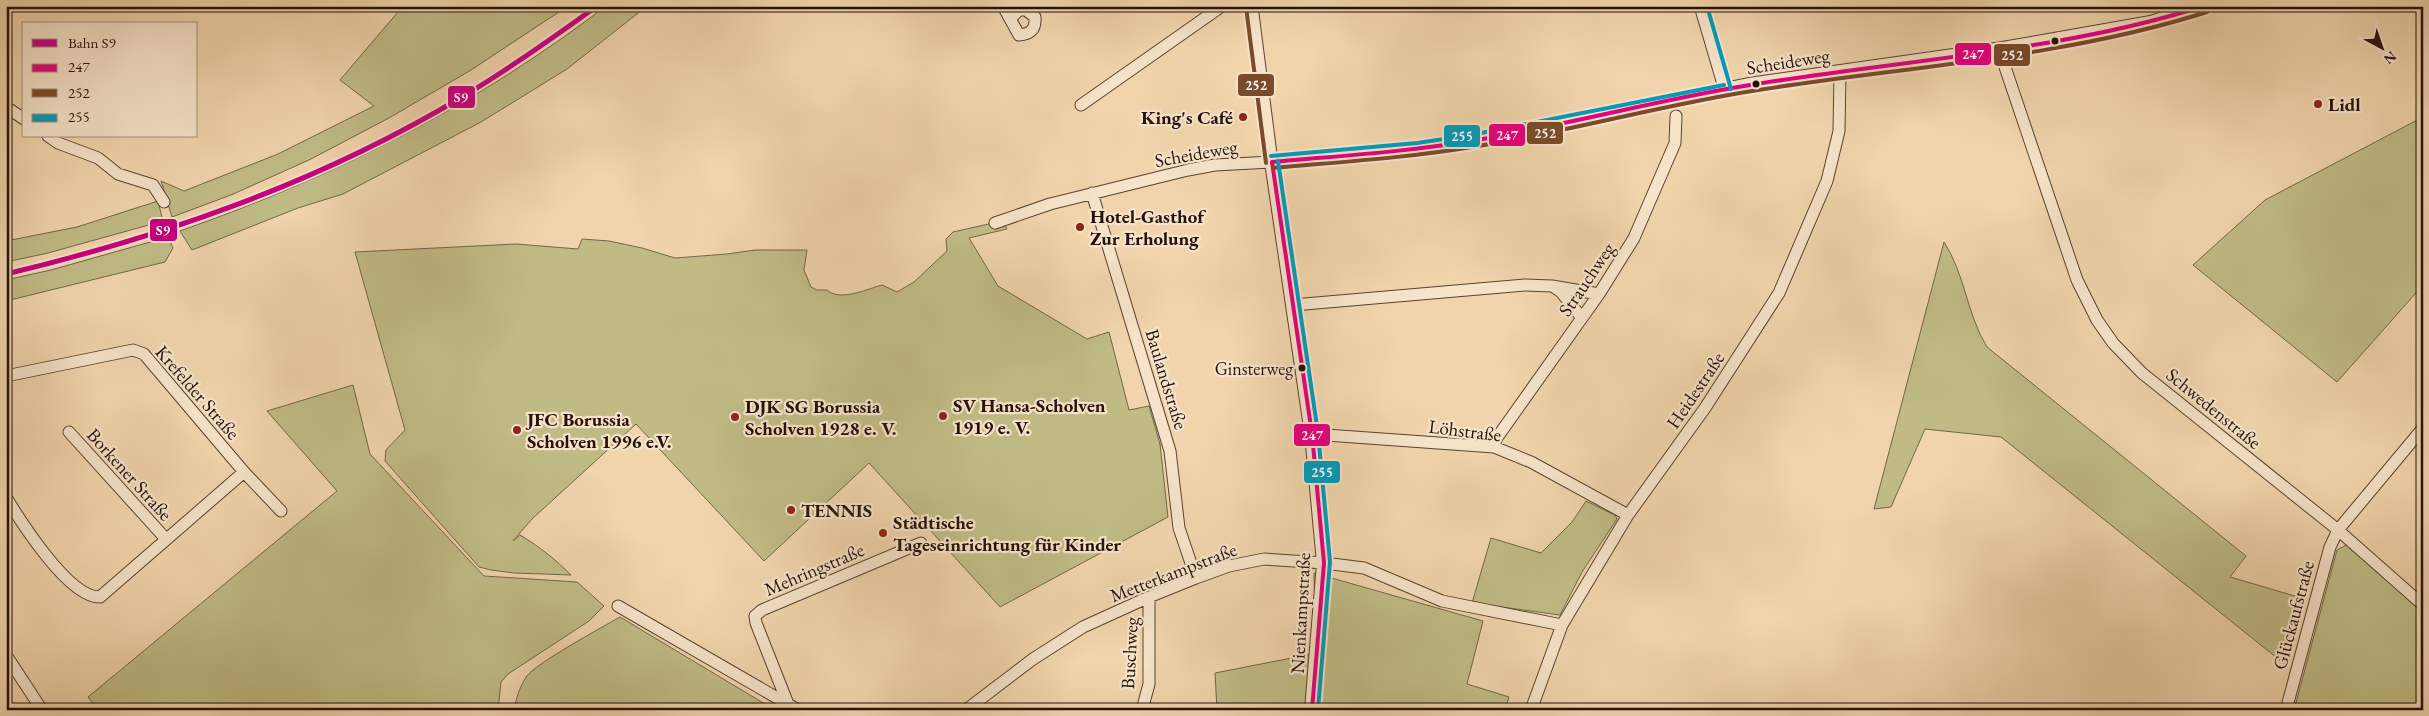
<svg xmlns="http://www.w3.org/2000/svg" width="2429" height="716" font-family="'EB Garamond',serif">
	<rect width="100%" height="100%" fill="#f1d4ac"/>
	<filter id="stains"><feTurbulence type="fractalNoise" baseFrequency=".004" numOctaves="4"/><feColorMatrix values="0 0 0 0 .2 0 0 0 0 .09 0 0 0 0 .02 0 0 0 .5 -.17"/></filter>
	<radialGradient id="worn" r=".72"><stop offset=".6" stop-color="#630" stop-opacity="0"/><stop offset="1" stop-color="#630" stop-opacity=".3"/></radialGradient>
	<!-- green -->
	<path fill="#c0bb85" stroke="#726648" d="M403 6H568L471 70 389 118 309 160 231 195 172 217 161 181 184 191 278 154 374 106 340 80Z
		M606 6H647L567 69 481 122 343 194 298 208 192 250 180 231C334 177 475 106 606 6Z
		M2423 117V285L2337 382 2193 265 2265 200Z
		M158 201 163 221 48 253 6 262V241L77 227Z
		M1002 221 1007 229 969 238 998 286 1087 339 1109 332 1129 410 1149 406 1160 444 1168 517 1000 607 869 463 764 561 636 424 532 519 513 541 520 535C540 547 555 559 571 575L514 573 491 570 479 567 385 461 386 450 405 430 355 252 516 244 578 249 582 239 609 241 642 248 675 258 727 254 755 250H807L804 270 811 287 817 290H827C840 302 867 289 882 285L897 292 914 282 947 251 946 239 953 232Z
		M168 237 173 248 165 262 6 301V280L51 270Z
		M1944 242C1965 274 1967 315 1987 347L2246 556 2230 577 2305 599 2287 666 2001 437 1925 429 1891 507 1874 509Z
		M353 385 370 454 484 576 577 582 604 606 589 621 508 674 501 682 498 710H98L88 697 337 491 267 411Z
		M1586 501 1615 515 1617 519 1582 572 1560 615 1472 603 1491 538 1541 553 1572 522Z
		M2346 545 2423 611V710H2294L2337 550Z
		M1314 573 1483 621 1467 684 1509 697 1505 710H1217L1215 673 1312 654 1315 613Z
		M620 617 775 710H514C516 698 520 687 526 677 536 663 601 628 620 617Z"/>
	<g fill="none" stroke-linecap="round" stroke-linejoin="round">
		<defs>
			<path id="minor" d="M1003 6 1019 35C1031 34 1036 29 1035 17L1026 10H1019L1011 18
				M1700 6 1725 91
				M2003 49 2004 64 2077 280 2097 320 2113 343 2142 373 2338 530 2423 605
				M1081 105 1222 6
				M6 107 24 119
				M48 136 58 143 98 158 118 174 153 185 164 202
				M1092 193 1170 451 1179 528 1196 578
				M995 223 1050 204 1188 170 1215 165 1272 162 1252 6
				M1554 287 1561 292 1582 318
				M1293 305 1525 285 1552 286 1599 294
				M6 376 133 350 144 354 244 472 281 511
				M69 432 166 539
				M1312 434 1494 447 1531 462 1628 515
				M1494 447 1496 439 1599 294 1634 238 1675 143 1676 116
				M6 497C21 522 69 598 100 597L244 472
				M618 606 798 710
				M6 655 42 710
				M788 704 756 623 755 616 762 610 921 543
				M966 710 1033 659 1083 627 1149 597 1196 578 1229 566 1264 559 1324 563 1364 568 1442 601 1562 625
				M1142 710 1149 684V597
				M1531 710 1562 625 1628 515 1705 408 1779 293 1827 181 1839 131 1840 72
				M2286 710 2330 547 2338 530 2423 428"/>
			<path id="tertiary" d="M1312 710 1324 563 1312 434 1272 162 1418 149 1472 141 1749 85 2003 49 2151 23 2205 6"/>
		</defs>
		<!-- minor casing -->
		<use href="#minor" stroke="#584232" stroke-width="13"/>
		<!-- tertiary casing -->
		<use href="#tertiary" stroke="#584232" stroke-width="16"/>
		<!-- minor -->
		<use href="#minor" stroke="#f6e3c9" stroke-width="11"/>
		<!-- tertiary -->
		<use href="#tertiary" stroke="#f6e3c9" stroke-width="14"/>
		<defs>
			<path id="bus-1" d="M1272 162C1338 156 1405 152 1471 141 1564 126 1656 100 1750 85 1901 60 2059 52 2204 6
				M1272 162 1312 434 1324 563 1312 710"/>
			<path id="bus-2" d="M1246 7 1266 163
				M1273 168C1339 162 1406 158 1472 147 1566 132 1658 106 1752 91 1902 67 2062 58 2207 12"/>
			<path id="bus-3" d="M1707 6 1731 89
				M1271 156 1417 143 1471 135 1724 85
				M1278 161 1318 433 1330 562 1318 710"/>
		</defs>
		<!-- bus-1 casing -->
		<use href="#bus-1" stroke="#f6e3c9" stroke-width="8"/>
		<!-- bus-2 casing -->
		<use href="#bus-2" stroke="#f6e3c9" stroke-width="8"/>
		<!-- bus-3 casing -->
		<use href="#bus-3" stroke="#f6e3c9" stroke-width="8"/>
		<!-- bus-1 -->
		<use href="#bus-1" stroke="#e5007d" stroke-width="4"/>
		<!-- bus-2 -->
		<use href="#bus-2" stroke="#7a4b2a" stroke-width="4"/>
		<!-- bus-3 -->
		<use href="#bus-3" stroke="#049aba" stroke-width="4"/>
		<defs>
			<path id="rail-1" d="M6 274C166 236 320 182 462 97 509 69 553 38 597 6"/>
		</defs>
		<!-- rail-1 casing -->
		<use href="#rail-1" stroke="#f6e3c9" stroke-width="9"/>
		<!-- rail-1 -->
		<use href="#rail-1" stroke="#c7007f" stroke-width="5"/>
	</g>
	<!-- markers -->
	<g fill="#25110a" stroke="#f6e3c9" stroke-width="2">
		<circle cx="2055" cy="41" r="4.5"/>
		<circle cx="1756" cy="84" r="4.5"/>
		<circle cx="1302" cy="368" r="4.5"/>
	</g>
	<g fill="#8f2418" stroke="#f6e3c9" stroke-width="2">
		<circle cx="2318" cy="104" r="5"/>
		<circle cx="1243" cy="117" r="5"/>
		<circle cx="1080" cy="227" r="5"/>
		<circle cx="943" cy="416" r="5"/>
		<circle cx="735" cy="417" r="5"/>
		<circle cx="517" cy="430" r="5"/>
		<circle cx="791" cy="510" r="5"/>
		<circle cx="883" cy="533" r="5"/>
	</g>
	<g text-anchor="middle" stroke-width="4.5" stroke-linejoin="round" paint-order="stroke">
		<!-- bus labels -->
		<g font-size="18" fill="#25110a" stroke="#f6e3c9" text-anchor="end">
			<text x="1293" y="375">Ginsterweg</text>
		</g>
		<!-- street labels -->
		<g font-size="19" fill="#25110a" stroke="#f6e3c9">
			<text transform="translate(1788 61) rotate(-9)" y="7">Scheideweg</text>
			<text transform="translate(1196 153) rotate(-10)" y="7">Scheideweg</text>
			<text transform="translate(1586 279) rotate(-56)" y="7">Strauchweg</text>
			<text transform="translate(1167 379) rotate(73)" y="7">Baulandstraße</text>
			<text transform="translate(1695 390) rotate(-56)" y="7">Heidestraße</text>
			<text transform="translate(198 392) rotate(49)" y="7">Krefelder Straße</text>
			<text transform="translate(2214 408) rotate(39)" y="7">Schwedenstraße</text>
			<text transform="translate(1465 430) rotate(7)" y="7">Löhstraße</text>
			<text transform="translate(130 474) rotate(48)" y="7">Borkener Straße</text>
			<text transform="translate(814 569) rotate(-23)" y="7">Mehringstraße</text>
			<text transform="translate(1173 572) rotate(-21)" y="7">Metterkampstraße</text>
			<text transform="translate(1300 613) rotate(-87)" y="7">Nienkampstraße</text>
			<text transform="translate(2293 615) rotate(-75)" y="7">Glückaufstraße</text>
			<text transform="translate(1129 653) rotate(-87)" y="7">Buschweg</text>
		</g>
		<!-- poi labels -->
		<g font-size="19" font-weight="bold" fill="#25110a" stroke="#f6e3c9" text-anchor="start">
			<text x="2328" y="111">Lidl</text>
			<text x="1233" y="124" text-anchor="end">King's Café</text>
			<text x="1090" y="223">Hotel-Gasthof<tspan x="1090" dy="22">Zur Erholung</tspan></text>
			<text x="953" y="412">SV Hansa-Scholven<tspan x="953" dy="22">1919 e. V.</tspan></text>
			<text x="745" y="413">DJK SG Borussia<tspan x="745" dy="22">Scholven 1928 e. V.</tspan></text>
			<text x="527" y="426">JFC Borussia<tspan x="527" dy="22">Scholven 1996 e.V.</tspan></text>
			<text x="801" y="517">TENNIS</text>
			<text x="893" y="529">Städtische<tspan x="893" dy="22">Tageseinrichtung für Kinder</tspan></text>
		</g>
	</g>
	<g stroke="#f6e3c9" stroke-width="2">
		<rect x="1954" y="42" width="38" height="24" rx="5" fill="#e5007d"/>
		<rect x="1993" y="43" width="38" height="24" rx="5" fill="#7a4b2a"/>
		<rect x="1237" y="73" width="38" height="24" rx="5" fill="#7a4b2a"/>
		<rect x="447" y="85" width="29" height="24" rx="5" fill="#c7007f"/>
		<rect x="1526" y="121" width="38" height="24" rx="5" fill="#7a4b2a"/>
		<rect x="1488" y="123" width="38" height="24" rx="5" fill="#e5007d"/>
		<rect x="1443" y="124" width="38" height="24" rx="5" fill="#049aba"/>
		<rect x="149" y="218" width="29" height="24" rx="5" fill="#c7007f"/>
		<rect x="1293" y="423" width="38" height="24" rx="5" fill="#e5007d"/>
		<rect x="1303" y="460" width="38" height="24" rx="5" fill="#049aba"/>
	</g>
	<g font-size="14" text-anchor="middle" font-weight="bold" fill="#fff">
		<text x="1973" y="59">247</text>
		<text x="2012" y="60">252</text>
		<text x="1256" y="90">252</text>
		<text x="461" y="102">S9</text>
		<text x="1545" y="138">252</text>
		<text x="1507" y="140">247</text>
		<text x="1462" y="141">255</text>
		<text x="163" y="235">S9</text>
		<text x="1312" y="440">247</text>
		<text x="1322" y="477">255</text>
	</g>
	<!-- margin -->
	<rect width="2429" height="716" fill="none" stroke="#f1d4ac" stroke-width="25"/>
	<rect x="8" y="8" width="2414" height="701" fill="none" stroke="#25110a" stroke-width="2.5"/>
	<rect x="12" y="12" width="2404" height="691" fill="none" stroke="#25110a"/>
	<!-- legend -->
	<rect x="22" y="22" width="175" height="115" fill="#f6e3c9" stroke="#a28f7d"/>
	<rect x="32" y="39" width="25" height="8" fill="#c7007f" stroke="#a28f7d"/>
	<text x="68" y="48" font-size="15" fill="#25110a">Bahn S9</text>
	<rect x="32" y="64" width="25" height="8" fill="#e5007d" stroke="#a28f7d"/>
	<text x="68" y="72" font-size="15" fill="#25110a">247</text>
	<rect x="32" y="89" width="25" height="8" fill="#7a4b2a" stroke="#a28f7d"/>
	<text x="68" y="98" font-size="15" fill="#25110a">252</text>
	<rect x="32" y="114" width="25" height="8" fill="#049aba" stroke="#a28f7d"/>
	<text x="68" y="122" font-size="15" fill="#25110a">255</text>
	<!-- north arrow -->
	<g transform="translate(2382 48) rotate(140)" stroke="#f6e3c9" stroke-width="4" paint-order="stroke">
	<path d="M0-4L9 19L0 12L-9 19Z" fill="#25110a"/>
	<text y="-8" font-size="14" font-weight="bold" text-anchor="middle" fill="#25110a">N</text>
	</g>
	<rect width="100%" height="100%" filter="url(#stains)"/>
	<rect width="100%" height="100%" fill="url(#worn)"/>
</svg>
